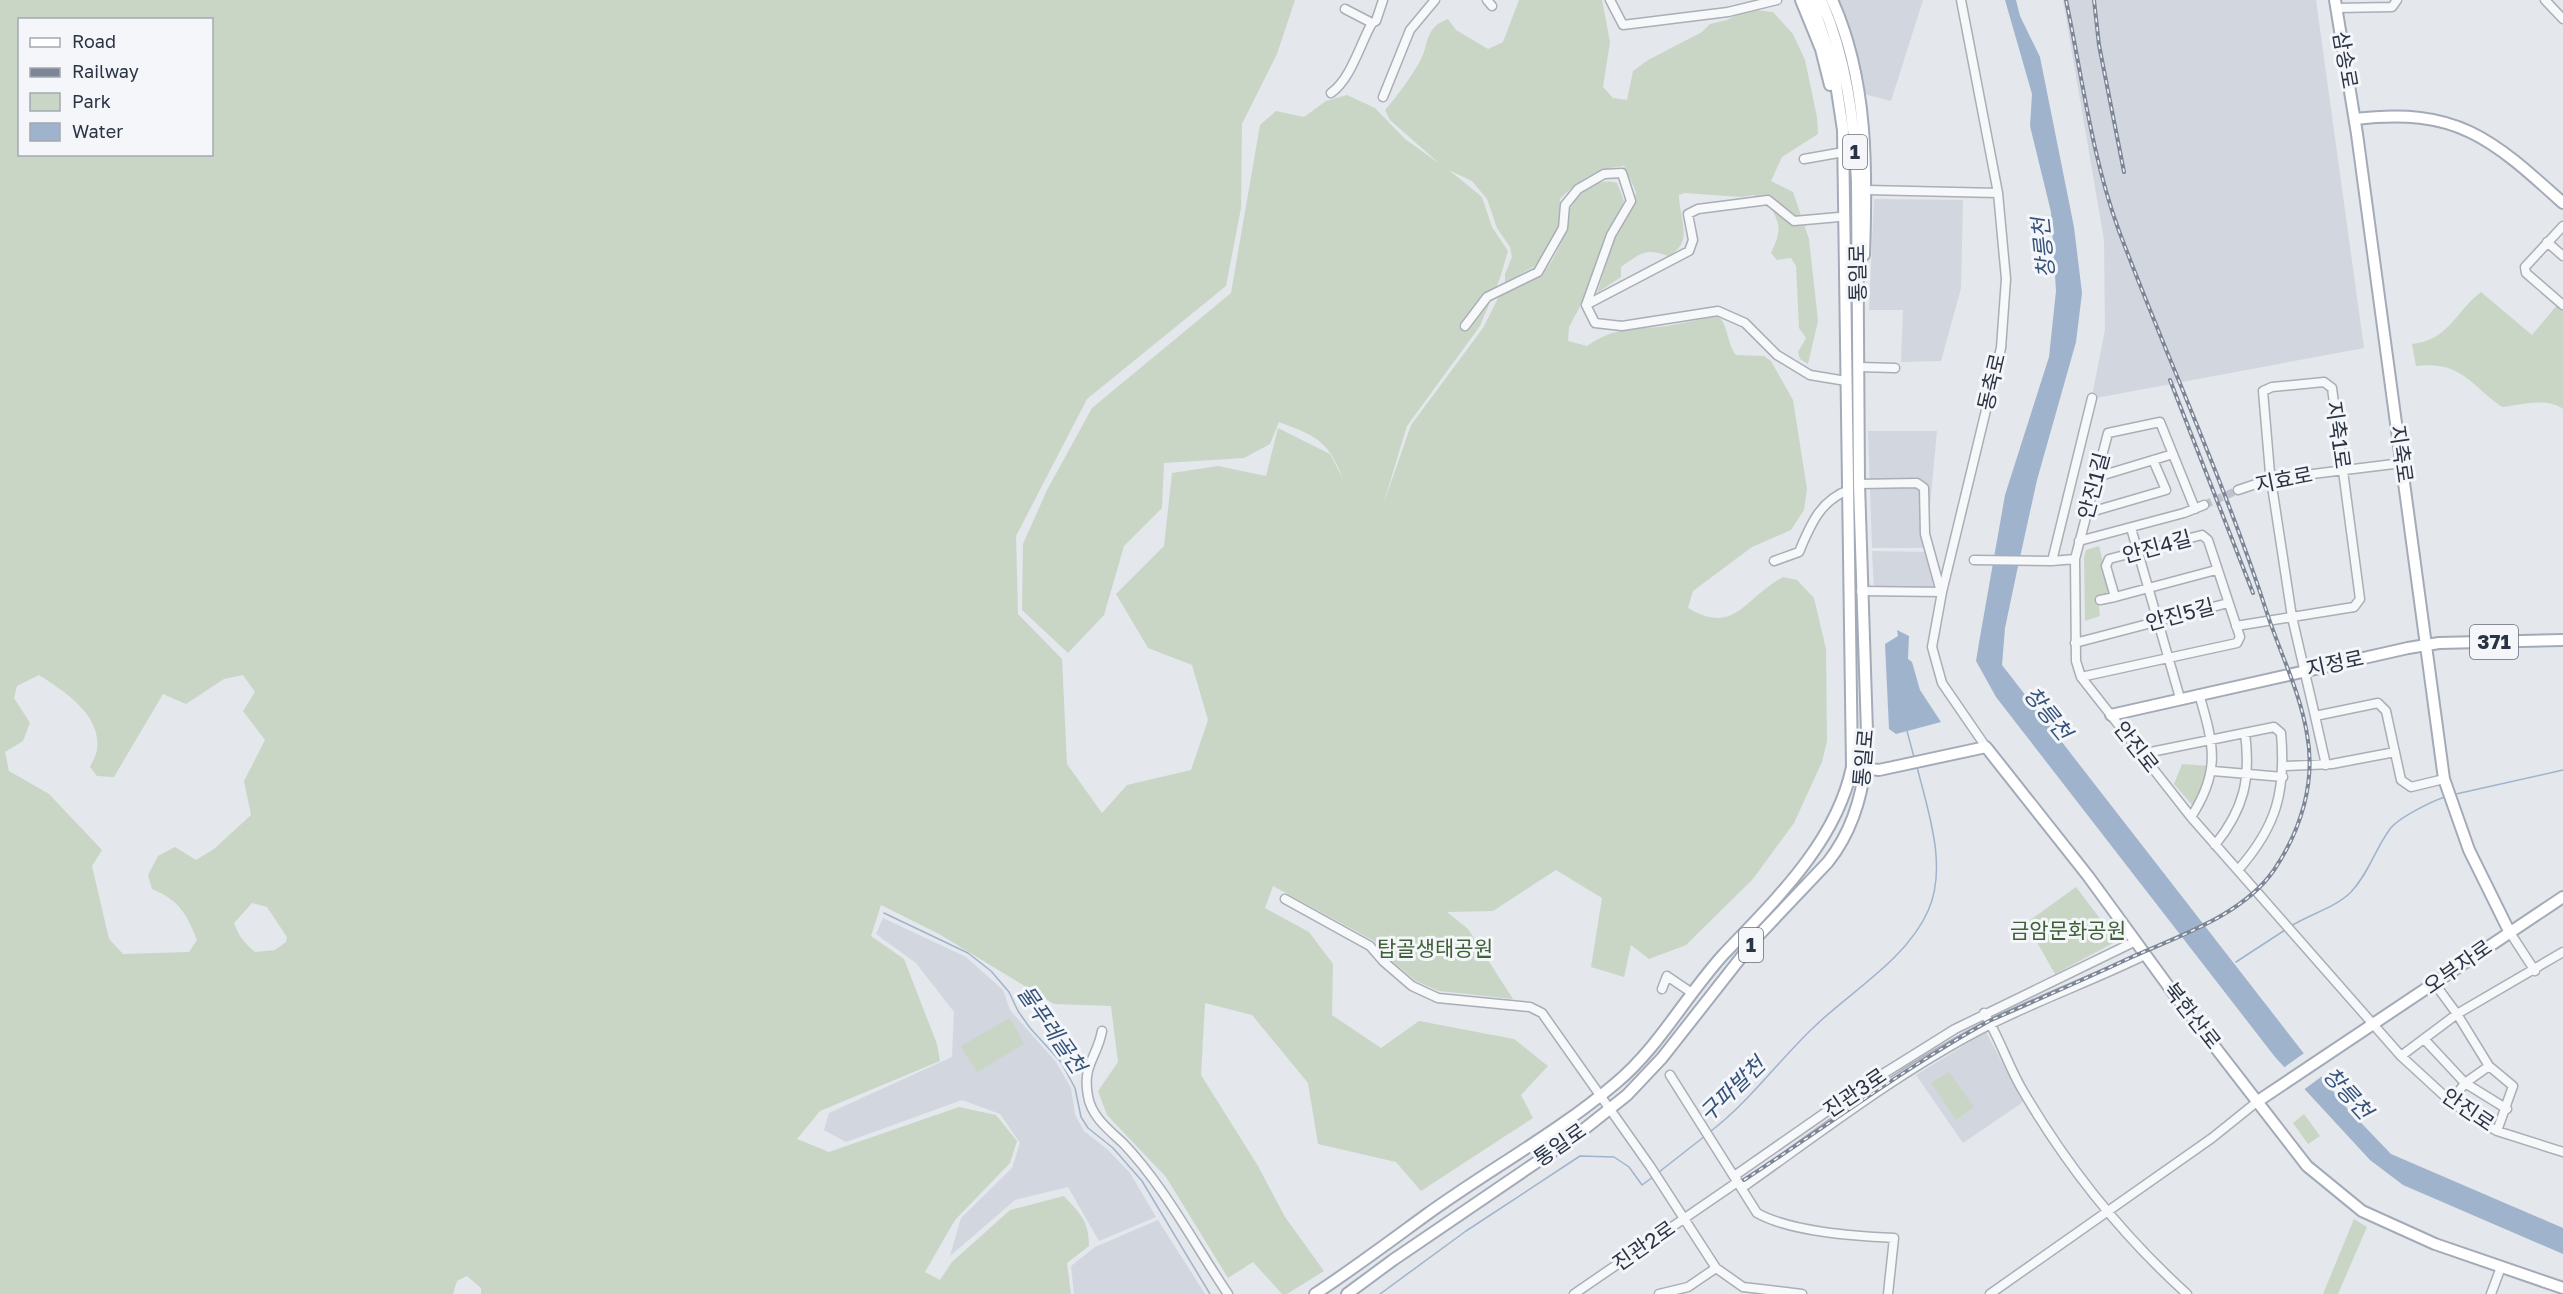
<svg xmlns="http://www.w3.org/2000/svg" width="2563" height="1294" font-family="'Golos Text','Noto Sans KR',sans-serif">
	<rect width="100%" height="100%" fill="#e4e7ec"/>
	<!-- built -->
	<path fill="#d2d6de" d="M1839 0H1923L1891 101 1864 94Z
		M2063 0H2316L2364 348 2096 398 2092 396 2105 330 2104 240Z
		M1874 199 1963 200 1961 288 1941 361 1901 362 1903 310H1869Z
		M1868 431H1937L1926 548H1872Z
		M1872 551 1925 552 1934 589 1874 587Z
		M883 918 966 957 1003 990 1010 1010 1056 1062 1071 1088 1075 1115 1084 1131 1108 1150 1130 1173 1156 1217 1099 1241 1068 1187 1015 1200 950 1256 961 1218 1012 1168 1020 1143 1000 1114 962 1100 846 1142 824 1130 829 1113 952 1057 954 1012 916 963 876 934Z
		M1986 1032 2023 1102 1963 1143 1916 1075Z
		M1158 1220 1205 1294H1074L1071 1266 1095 1247Z"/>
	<!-- green -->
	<path fill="#c9d6c5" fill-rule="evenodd" d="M0 0H1295L1277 54 1242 124 1241 208 1226 286 1087 399 1016 536 1018 614 1062 659 1067 764 1102 813 1127 785 1191 770 1208 720 1192 665 1148 648 1116 594 1164 546 1172 473 1218 466 1266 476 1278 428 1330 454 1344 481C1328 441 1319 437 1279 422L1270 444 1244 458 1164 463 1162 508 1124 546 1104 615 1068 653 1022 610 1023 544 1047 490 1092 408 1231 293 1260 125 1276 111 1304 117 1326 101 1347 95 1375 108 1405 139 1440 164 1390 120 1385 110C1398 95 1409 80 1419 63 1430 45 1423 28 1448 19L1456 30 1488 49 1503 42 1519 0H1602L1610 42 1603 87 1613 98 1627 100 1633 71 1648 60 1702 32 1710 24 1727 20 1747 9 1773 12 1793 34 1805 60 1817 117 1818 134 1782 157 1771 181 1793 192 1809 239 1818 321 1808 364 1800 359 1798 352 1806 338 1799 328 1796 266 1791 258 1777 260 1771 253C1780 233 1782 227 1771 208L1761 205 1754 195 1742 197 1684 193 1679 195C1679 219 1695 243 1668 256 1645 247 1640 254 1621 267V277L1597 293 1613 242 1633 207 1636 192 1624 166C1598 168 1577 181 1560 199L1559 225 1546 251 1535 266 1505 283V274L1512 257 1510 247 1497 228 1487 199 1472 181 1449 170 1482 197 1492 227 1508 251 1500 278 1480 326 1407 426 1383 505 1411 425 1483 328 1502 290C1514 288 1532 283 1541 275 1551 265 1560 247 1564 234 1567 227 1566 218 1569 211 1577 194 1597 176 1617 183L1624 201 1584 299 1569 327 1568 341 1587 346C1616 326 1633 330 1667 326 1684 323 1701 319 1718 316 1729 326 1726 342 1736 355L1764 356 1771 361 1793 400 1807 489 1804 510 1791 530 1752 547 1693 591 1688 608C1735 636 1744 598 1783 577L1797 580 1814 598 1826 649 1827 741 1822 762 1794 823 1753 879 1686 945 1649 959 1631 945 1624 977 1591 967 1602 898 1556 870 1493 911 1447 912 1468 929 1513 999 1439 991 1416 981 1387 957 1374 941 1273 886 1265 908 1309 932 1333 964 1332 1015 1381 1048 1419 1021 1514 1039 1548 1066 1521 1095 1533 1118 1421 1191 1396 1162 1318 1144 1308 1083 1252 1015 1205 1003 1201 1075 1258 1166 1285 1217 1324 1271 1287 1294H1282L1253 1262 1228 1278 1166 1177 1107 1115 1098 1091 1118 1062 1111 1006 1054 1004 939 934 881 905 871 936 904 959 937 1044 940 1061 820 1111 797 1139 829 1152 959 1107 996 1115 1017 1141 1010 1163 955 1220 925 1272 940 1280 952 1262 1010 1210 1064 1196C1080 1214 1089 1220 1089 1246L1067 1263 1071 1294H481V1288L467 1276 457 1281 453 1294H0ZM20 20H212V154H20ZM39 675C64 691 102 715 97 750 96 756 92 762 90 767L97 776 114 777 163 694 186 704 224 679 243 675 255 692 243 711 265 740 244 781 251 815 214 849 196 860 175 847 158 856 148 875 152 889C180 901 186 913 197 940L189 952 123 954 109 939 92 866 102 850 49 794 9 771 5 752 23 741 30 723 14 698 17 686ZM252 903 267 907 287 937 286 942 275 950 255 952C244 942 239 937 234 923Z
		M2481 292 2532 335 2557 305 2563 310V409C2547 397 2521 405 2502 407 2469 384 2462 361 2416 366L2412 344C2449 340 2454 313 2481 292Z
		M2099 546 2111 594 2098 598 2100 616 2085 621 2084 558 2086 550Z
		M2182 764 2210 766 2199 798 2193 806 2174 784Z
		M2076 887 2117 941 2055 974 2026 923Z
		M1010 1018 1024 1044 977 1072 961 1046Z
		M1949 1072 1974 1107 1956 1120 1931 1083Z
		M2304 1114 2320 1136 2308 1144 2293 1123Z
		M2354 1219 2367 1227 2338 1294H2323Z"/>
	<!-- water -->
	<path fill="#9fb4cc" d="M2005 0H2016L2020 16 2040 57 2074 227 2082 293 2076 342 2037 480 2017 571 2005 628 2002 665 2344 1105 2391 1154 2563 1228V1254L2403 1185 2370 1160 2275 1057 1996 697 1976 661 1980 637 2005 495 2049 357 2056 291 2051 212 2030 126 2032 94Z
		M1897 630 1909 636 1908 659 1912 662 1920 690 1941 722 1896 734 1889 729 1885 644 1898 636Z"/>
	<!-- pier -->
	<path fill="#e4e7ec" d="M2307 1051 2325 1074 2302 1091 2282 1069Z"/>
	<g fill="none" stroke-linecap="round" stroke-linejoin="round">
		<!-- stream -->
		<path stroke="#9fb4cc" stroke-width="1.5" d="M1907 731 1914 757
			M2456 794 2563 770
			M884 913 968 953 991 971 1009 992 1018 1011 1030 1028 1061 1062 1075 1088 1081 1117 1088 1128 1113 1148 1142 1181 1210 1294
			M2291 926C2310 914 2335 908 2351 892 2369 873 2375 849 2390 829 2398 818 2432 801 2445 797
			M2236 962 2285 930
			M1711 1131C1750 1101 1778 1061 1814 1027 1851 991 1906 960 1928 911 1948 867 1928 811 1917 767
			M1659 1172 1705 1136
			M1380 1294 1466 1231 1580 1156 1614 1157 1629 1167 1642 1185 1653 1177"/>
		<!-- minor-tunnel -->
		<path stroke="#bfc3cb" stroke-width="8" stroke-dasharray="8 4" stroke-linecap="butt" d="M2204 505 2238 490"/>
		<defs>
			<path id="minor" d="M1487 0 1492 6
				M1610 0 1623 25 1728 12 1777 0
				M1961 0 1998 193 2006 279 2001 348 1942 592 1932 647 1942 683 1986 747
				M2545 0 2563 19
				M2336 8 2392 7 2397 0
				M1345 9 1372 23
				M1331 93C1351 79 1360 44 1372 23L1376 21 1383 0
				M1383 97 1410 30 1435 0
				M1804 159 1838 153
				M1867 190 1998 193
				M2563 226 2525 267 2526 273 2563 305
				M2547 242 2563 256
				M1586 305 1689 251 1693 240 1688 214 1698 209 1768 200 1794 221 1839 217
				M1465 326 1487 297 1538 272 1563 228 1565 205 1578 189 1604 174 1622 173 1631 201 1611 235 1586 305 1595 323 1622 326 1718 311 1745 323 1777 355 1810 375 1846 381
				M1859 367 1895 368
				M2324 382 2332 388 2360 599 2354 607 2292 617 2270 473 2263 391 2272 387Z
				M2097 477 2173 454
				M1859 484 1917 483 1924 488 1925 534 1941 592
				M2238 490 2271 479 2402 463
				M2195 509 2160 422 2108 433 2075 559 2076 661 2081 677 2191 817 2401 1056 2451 1102 2476 1119 2497 1131 2563 1152
				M2087 513 2166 490 2153 460
				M2131 528 2180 698
				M2079 541 2184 513 2204 505
				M1974 560 2052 561 2075 559
				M1774 561 1799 552C1810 526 1820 500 1849 490
				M2052 561 2092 398
				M1861 591 1942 592
				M2100 600 2115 597
				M2236 626 2292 617 2315 716 2378 703 2386 711 2401 780 2411 787 2444 779
				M2075 643 2228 603
				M2081 677 2237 643 2240 637 2208 540 2202 535 2109 559 2106 566 2115 597 2216 570
				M2315 716 2326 765
				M2141 754 2274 727 2281 733C2286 791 2277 826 2238 870
				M2284 766 2332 764 2395 752
				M2213 771 2283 777
				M2191 817C2221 771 2214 745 2199 694
				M2215 845C2244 809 2251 779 2245 733
				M1285 899 1370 946 1383 961 1412 986 1438 998 1530 1007 1542 1013 1650 1166 1716 1268 1743 1287 1802 1294
				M2509 931 2535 971
				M2435 984 2457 1014 2489 1066 2513 1086 2497 1131
				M1662 989 1667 976 1692 993
				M1984 1013C2000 1038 2008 1066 2023 1091 2067 1166 2123 1236 2187 1294
				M1102 1031C1097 1058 1082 1065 1088 1096 1091 1116 1109 1130 1123 1143 1165 1187 1194 1244 1228 1294
				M2424 1039 2465 1083 2507 1109
				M2401 1056 2457 1014 2563 952
				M1670 1075 1757 1213C1791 1232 1854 1236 1894 1238L1888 1294
				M2451 1102 2465 1083 2489 1066
				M1736 1183 1737 1174 1862 1087 1955 1029 2136 941
				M1574 1294 1736 1183 1746 1185C1825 1129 1904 1068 1991 1024 2041 999 2094 980 2145 955
				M1659 1294 1688 1287 1716 1268
				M1990 1294 2212 1138 2258 1101
				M2491 1294 2501 1267"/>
			<path id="major" d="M1801 0 1821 49 1830 85
				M1832 0C1868 79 1867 169 1864 255
				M2335 0 2357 134 2444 779 2469 850 2509 931
				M2355 119C2457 107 2491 138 2563 203
				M2111 715 2408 648 2439 643 2563 640
				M1861 768 1879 770 1986 747 2088 876 2174 994 2307 1166 2362 1211 2435 1244 2563 1288
				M2258 1101 2563 897
				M1315 1294C1353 1269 1389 1242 1426 1215 1488 1170 1557 1133 1616 1083 1659 1047 1685 997 1723 955 1775 900 1836 843 1852 767L1843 130 1833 64 1811 0
				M1347 1294 1393 1260 1578 1134 1627 1095 1662 1058 1757 937 1828 862C1858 824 1867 779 1867 732L1859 484 1857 181C1854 118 1846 58 1821 0"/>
		</defs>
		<!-- minor casing -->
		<use href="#minor" stroke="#a9aeb7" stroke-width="11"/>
		<!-- major casing -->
		<use href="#major" stroke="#a3abb8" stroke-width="14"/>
		<!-- minor -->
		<use href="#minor" stroke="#f7f8fa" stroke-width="8"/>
		<!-- major -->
		<use href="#major" stroke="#fff" stroke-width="10"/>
		<defs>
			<path id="rail" d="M2094 0 2099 45 2124 172
				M2170 380 2253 593
				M1744 1180C1826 1127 1904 1068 1989 1021 2037 1000 2085 979 2132 957 2179 936 2243 915 2274 870 2301 830 2316 782 2307 734 2300 691 2279 651 2266 610 2224 481 2167 358 2119 231 2092 158 2082 76 2066 0"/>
		</defs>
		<!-- rail casing -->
		<use href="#rail" stroke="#7d8696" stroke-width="4"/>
		<!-- rail -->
		<use href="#rail" stroke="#f4f6f9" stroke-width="1.5" stroke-dasharray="4.5" stroke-linecap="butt"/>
	</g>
	<g text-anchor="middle" stroke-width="6" stroke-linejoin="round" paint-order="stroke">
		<!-- shield labels -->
		<g fill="#f4f6f9" stroke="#676e7b" stroke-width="1.5">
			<rect x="1843" y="135" width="24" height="34" rx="4.5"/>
			<rect x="2470" y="625" width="48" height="34" rx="4.5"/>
			<rect x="1739" y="928" width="24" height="34" rx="4.5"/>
		</g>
		<g font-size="20" font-weight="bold" fill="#2b3445">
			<text x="1855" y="159">1</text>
			<text x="2494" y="649">371</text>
			<text x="1751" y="952">1</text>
		</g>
		<!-- street labels -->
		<g font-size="21" fill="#2b3445" stroke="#f4f6f9">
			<text transform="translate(2345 60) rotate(80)" y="7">삼송로</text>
			<text transform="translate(1858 273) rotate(-91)" y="7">통일로</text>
			<text transform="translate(1992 382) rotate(-77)" y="7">동축로</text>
			<text transform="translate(2338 435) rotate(82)" y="7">지축1로</text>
			<text transform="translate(2401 454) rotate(82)" y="7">지축로</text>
			<text transform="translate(2284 480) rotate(-11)" y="7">지효로</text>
			<text transform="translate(2094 486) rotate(-75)" y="7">안진1길</text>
			<text transform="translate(2157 547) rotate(-15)" y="7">안진4길</text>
			<text transform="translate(2180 615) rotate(-15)" y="7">안진5길</text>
			<text transform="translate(2335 664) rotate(-12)" y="7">지정로</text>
			<text transform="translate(2136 747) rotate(52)" y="7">안진로</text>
			<text transform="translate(1864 758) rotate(-85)" y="7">통일로</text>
			<text transform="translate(2458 967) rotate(-35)" y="7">오부자로</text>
			<text transform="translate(2192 1016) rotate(52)" y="7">북한산로</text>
			<text transform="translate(1855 1093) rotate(-34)" y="7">진관3로</text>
			<text transform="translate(2468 1110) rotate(34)" y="7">안진로</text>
			<text transform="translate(1560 1145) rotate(-35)" y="7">통일로</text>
			<text transform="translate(1644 1246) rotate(-35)" y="7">진관2로</text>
		</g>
		<!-- park labels -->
		<g font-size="21" fill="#3f6138" stroke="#f4f6f9">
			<text x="2068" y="938">금암문화공원</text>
			<text x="1435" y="956">탑골생태공원</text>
		</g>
		<!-- water labels -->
		<g font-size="22" font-style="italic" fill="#34527a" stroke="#f4f6f9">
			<text transform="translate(2043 248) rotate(-96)" y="8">창릉천</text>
			<text transform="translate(2048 713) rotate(51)" y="8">창릉천</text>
			<text transform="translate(1052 1029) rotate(55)" y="8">물푸레골천</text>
			<text transform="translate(1732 1089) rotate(-44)" y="8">구파발천</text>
			<text transform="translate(2348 1093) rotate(48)" y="8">창릉천</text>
		</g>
	</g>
	<!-- legend -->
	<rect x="18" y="18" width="195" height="138" fill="#f4f6f9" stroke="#a4a8b1" stroke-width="1.5"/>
	<rect x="30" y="38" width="30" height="9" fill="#ffffff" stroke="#a4a8b1" stroke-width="1.5"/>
	<text x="72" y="48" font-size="18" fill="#2b3445">Road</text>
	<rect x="30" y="68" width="30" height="9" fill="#7d8696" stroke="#a4a8b1" stroke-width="1.5"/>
	<text x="72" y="78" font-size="18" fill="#2b3445">Railway</text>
	<rect x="30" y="93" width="30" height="18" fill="#c9d6c5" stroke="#a4a8b1" stroke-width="1.5"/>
	<text x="72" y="108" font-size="18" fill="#2b3445">Park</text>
	<rect x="30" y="123" width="30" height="18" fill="#9fb4cc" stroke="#a4a8b1" stroke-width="1.5"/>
	<text x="72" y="138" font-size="18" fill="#2b3445">Water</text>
</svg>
